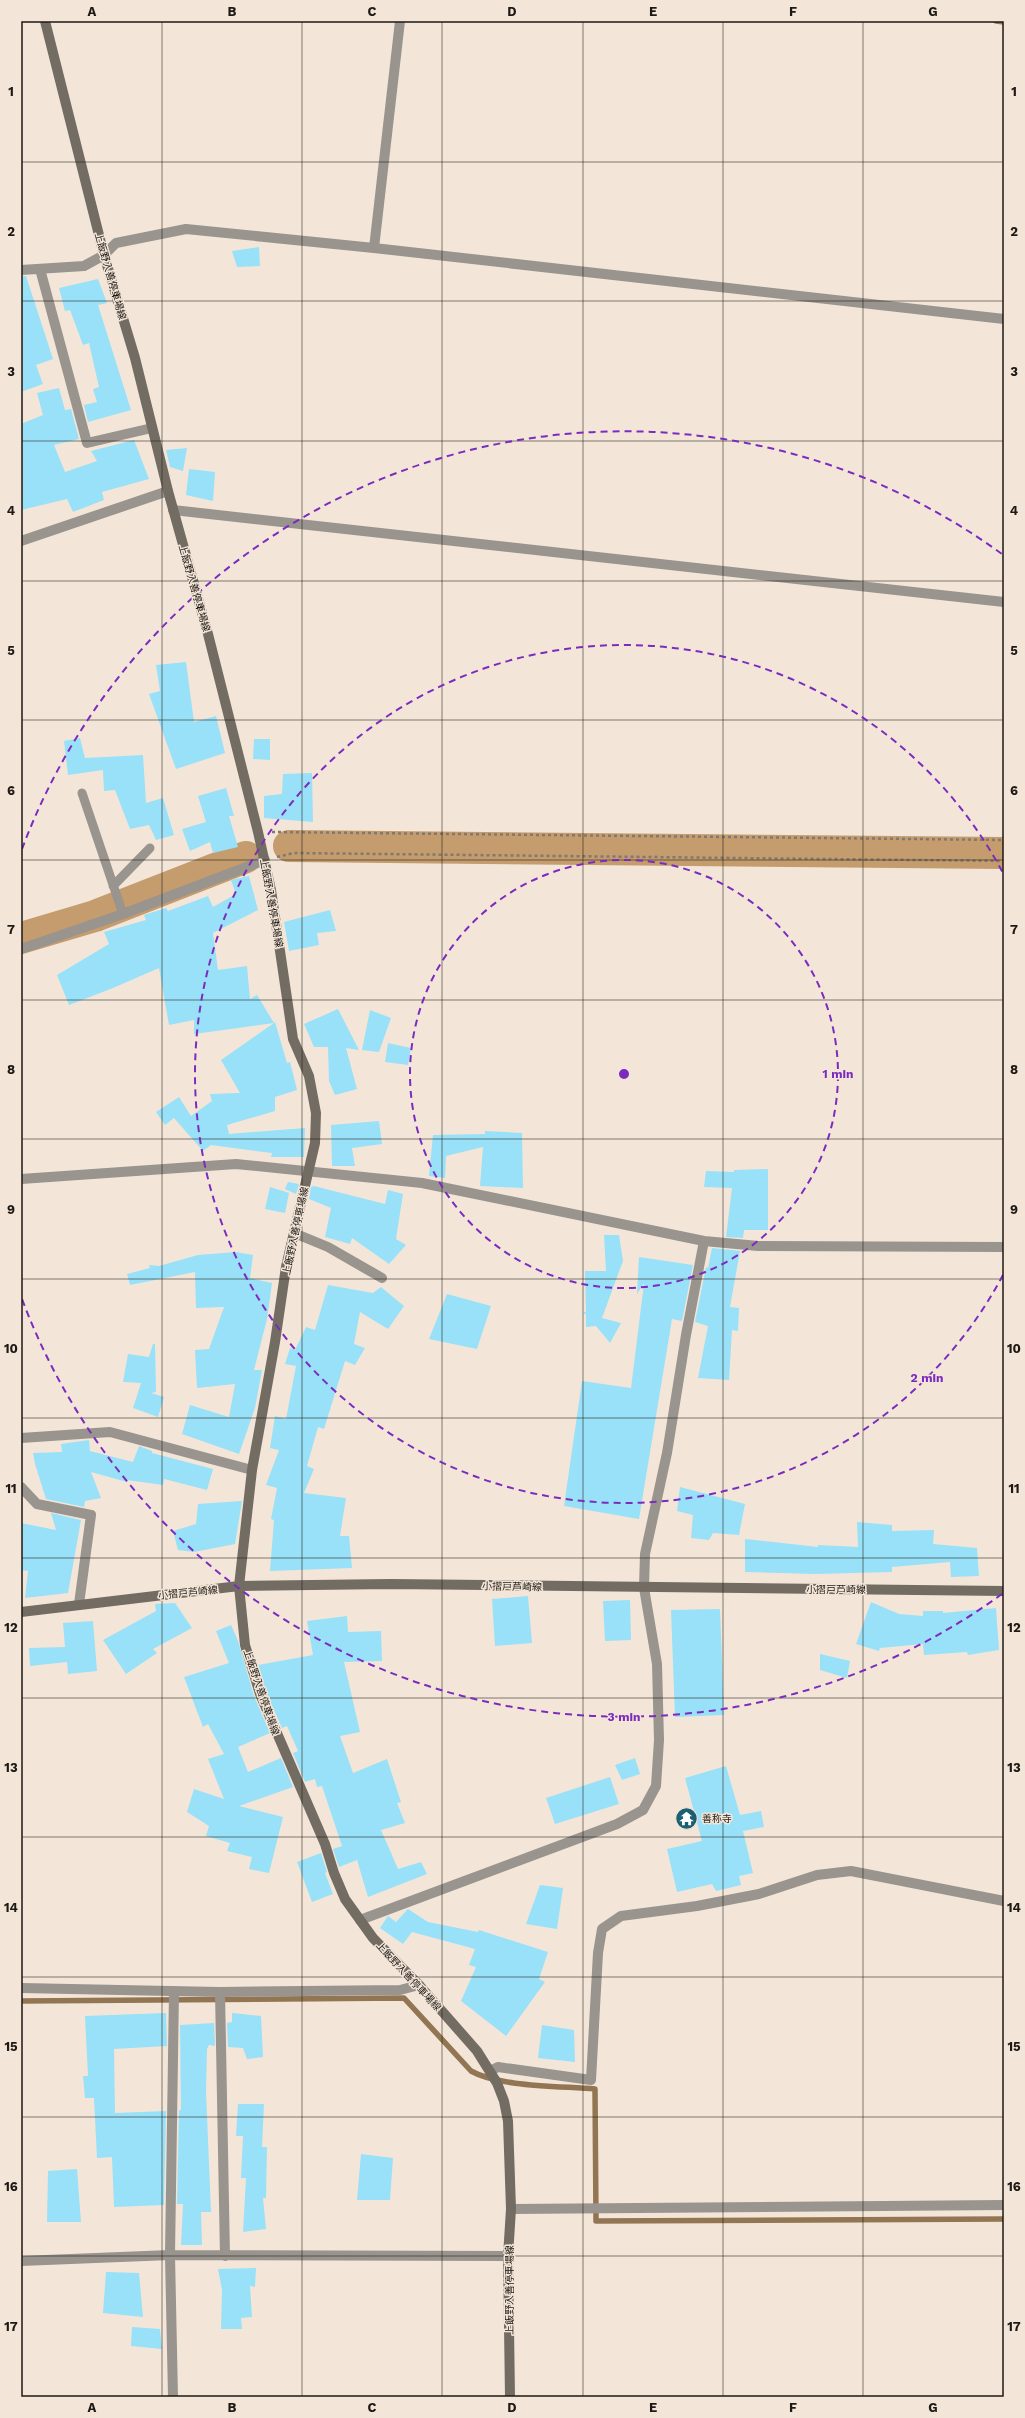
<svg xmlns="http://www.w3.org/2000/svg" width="1025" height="2418" font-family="'Work Sans','Noto Sans JP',sans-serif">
	<rect width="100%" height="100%" fill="#f3e6d8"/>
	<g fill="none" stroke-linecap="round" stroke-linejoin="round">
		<!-- stream -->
		<path stroke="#927552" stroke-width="5.5" d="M996 21 1004 22
			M21 2001 404 1998 471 2071C499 2087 561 2086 595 2089L596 2221 1004 2219"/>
		<!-- river -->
		<path stroke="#c49c6d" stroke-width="32" d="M289 846 1004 853
			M21 938 95 916 246 857"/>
	</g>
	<!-- building -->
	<path fill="#98e1f9" d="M259 247 260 266 237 267 232 251Z
		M21 276H26L53 359 36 365 43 384 21 392Z
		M98 279 107 303 98 305 131 410 88 422 84 405 97 402 93 389 99 387 89 343 83 345 70 310 65 311 59 288Z
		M59 388 65 410 71 409 79 439 54 445 65 472 97 461 91 451 134 440 149 479 102 492 104 500 73 512 67 499 21 510V424L43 415 37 393Z
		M187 448 183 471 170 467 166 450Z
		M189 469 215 472 213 501 186 495Z
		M186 662 194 722 216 716 225 753 176 769 149 694 160 691 156 665Z
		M80 738 85 758 143 755 146 803 163 798 174 835 156 840 149 825 130 829 115 790 104 791 103 770 68 775 64 741Z
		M254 739H270V760L253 759Z
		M312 773 313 822 264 818V796L282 794 283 774Z
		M226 788 234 816H229L238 847 213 853 210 842 190 851 182 829 206 822 198 796Z
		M249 876 258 910 213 933 218 970 247 966 250 999 257 995 274 1023 275 1022 287 1063 290 1062 297 1090 275 1097V1111L227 1125 229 1134 305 1128 304 1157H271L272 1153 211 1145 203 1151 174 1118 165 1125 156 1112 179 1097 191 1116 212 1101 210 1094 240 1093 221 1060 274 1023 194 1034V1020L169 1025 159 968 113 988 69 1005 57 975 109 944 104 932 146 920 144 915 166 908 168 911 208 896 213 907 236 894 231 880Z
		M330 910 336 931 317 933 319 945 289 951 284 922Z
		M338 1009 359 1050 346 1048 357 1089 335 1095 329 1081 328 1047H314L304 1024Z
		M370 1010 391 1018 379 1052 362 1050Z
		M388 1043 411 1048 408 1065 385 1062Z
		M379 1121 382 1144 352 1148 355 1166H332L331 1125Z
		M485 1131 522 1133 523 1188 480 1186 483 1147 446 1156 445 1178 429 1176 433 1135 485 1134Z
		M768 1169V1230H744L743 1238 726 1237 732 1188 704 1187 706 1171 734 1172V1170Z
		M288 1182 299 1184 296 1194 285 1189Z
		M314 1186 385 1204 388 1190 403 1194 396 1239 406 1245 389 1264 352 1238 350 1244 325 1237 331 1208 309 1199 311 1187Z
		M270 1187 289 1193 285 1213 265 1209Z
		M604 1235H619L623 1261 602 1318 621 1323 610 1343 596 1326 586 1327V1315L583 1312H586L585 1271H606Z
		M712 1248 740 1251 730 1307 739 1308 738 1331 732 1330 729 1380 698 1378 708 1326 695 1322 706 1267 708 1268Z
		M236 1252 253 1255 250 1278 272 1283 267 1319 254 1370H262L255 1408 239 1454 182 1434 190 1405 229 1417 235 1384 197 1388 195 1350 209 1349 224 1307 196 1308 195 1272 130 1285 127 1274 150 1268 149 1265 159 1266 198 1255Z
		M639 1257 693 1265 682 1321 672 1319 639 1519 564 1506 582 1381 631 1388 644 1283 637 1294Z
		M328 1285 373 1293 381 1287 404 1306 388 1329 360 1312 354 1344 365 1348 355 1365 345 1361 324 1429 318 1427 307 1466 314 1469 304 1493 346 1498 340 1536H349L352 1568 270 1571 274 1520 271 1519 277 1488 266 1485 279 1450 270 1448 275 1416 286 1419 296 1366 285 1364 290 1348 295 1350 306 1327 315 1330Z
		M447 1294 491 1306 477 1349 429 1339Z
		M153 1344H155L156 1392 151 1393 164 1397 158 1417 133 1408 141 1383 123 1382 128 1354 149 1357Z
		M89 1440 90 1451 133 1462 139 1446 152 1451V1453L213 1469 207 1490 164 1479 163 1485 127 1480V1482L91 1472 101 1498 85 1501 84 1507 46 1499 35 1464 33 1453 62 1452 61 1444Z
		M680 1487 745 1504 739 1535 713 1533 709 1540 691 1538 693 1515 677 1511Z
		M242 1501 235 1544 194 1552 178 1550 173 1531 196 1524 198 1504Z
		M51 1513 81 1520 68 1593 25 1598 28 1571 21 1570V1523L56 1530Z
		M857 1522 892 1525V1531L934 1530 933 1544 977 1548 979 1576 951 1577 950 1562 892 1567V1572L815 1574 745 1572V1539L818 1547V1545L858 1547Z
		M528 1596 532 1643 495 1646 492 1599Z
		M630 1600 631 1640 605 1641 603 1601Z
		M871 1602 899 1614 923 1616V1611H943V1613L996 1608 999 1650 968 1655 967 1652 924 1655 923 1644 880 1648 879 1651 856 1644Z
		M175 1603 192 1628 153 1649 157 1653 126 1674 103 1640 156 1611 155 1604Z
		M720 1609 724 1715 675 1717 671 1610Z
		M347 1616 348 1632 381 1631 382 1661 344 1662 360 1732 340 1736 353 1773 387 1759 401 1802 397 1803 405 1823 381 1830 398 1869 421 1862 427 1874 368 1897 357 1860 339 1867 333 1849 342 1846 322 1786 317 1787 315 1779 305 1782 293 1753 298 1751 287 1726 282 1728 266 1692 258 1665 313 1655 307 1621Z
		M93 1621 97 1671 68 1674 67 1662 30 1666 29 1648 65 1647 63 1623Z
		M231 1625 238 1641 254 1696 270 1733 238 1747 248 1772 281 1758 293 1787 239 1806 283 1817 269 1873 249 1869 252 1857 227 1851 230 1843 206 1836 209 1826 187 1812 194 1789 224 1799 208 1759 224 1754 208 1724 203 1727 184 1677 229 1663 216 1631Z
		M820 1654 850 1661 847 1678 820 1670Z
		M635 1758 640 1774 622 1780 615 1765Z
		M726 1766 740 1815 761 1811 764 1827 743 1831 753 1873 739 1876 741 1885 716 1891 712 1884 677 1892 667 1849 702 1841 685 1778Z
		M610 1777 619 1804 555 1824 546 1798Z
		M321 1853 327 1872 325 1873 333 1894 312 1902 297 1862Z
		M540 1885 563 1888 557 1929 526 1924Z
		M408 1909 428 1922 478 1932 479 1930 548 1952 539 1979 545 1982 506 2036 461 2001 476 1967 469 1965 475 1949 412 1932 403 1944 380 1928 388 1916 396 1922Z
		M166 2013 167 2046 114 2049 115 2113 166 2111 164 2205 114 2207 112 2157 97 2158 94 2098H85L83 2076H88L85 2016Z
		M232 2013 261 2016 263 2057 247 2059 243 2048 228 2047 227 2023 232 2022Z
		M214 2023 215 2046 209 2045 207 2049 206 2091 211 2212H201L202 2245H181L183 2204H177L179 2110H181L180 2025Z
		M542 2025 574 2030 575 2062 538 2058Z
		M238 2104H264L262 2147H267L266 2198H263L266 2229 243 2232 246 2178H241L243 2136H236Z
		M361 2154 393 2158 390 2200H357Z
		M77 2169 81 2222H47L48 2171Z
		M256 2268 255 2287 250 2286 252 2317 241 2318 242 2329H221L222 2290 218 2269Z
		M106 2272 139 2273 143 2317 103 2313Z
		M132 2327 160 2329 162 2349 131 2346Z"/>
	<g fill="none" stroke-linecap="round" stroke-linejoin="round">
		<!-- path -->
		<path stroke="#81796f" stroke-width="2.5" stroke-dasharray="3 3" stroke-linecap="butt" d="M272 832 1004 840
			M277 857 294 853 1004 861"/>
		<!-- lane -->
		<path stroke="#99948e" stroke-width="9" d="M82 793 123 914
			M113 886 150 848"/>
		<!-- street -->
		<path stroke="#99948e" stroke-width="10" d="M374 248 400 21
			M40 269 87 443 152 428
			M21 270 84 266 104 255 116 243 186 229 374 248 1004 319
			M173 510 1004 602
			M21 541 168 491
			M21 949 123 914 265 860
			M21 1179 236 1164 422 1183 704 1241 758 1246 1004 1247
			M294 1233 328 1247 382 1278
			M21 1438 110 1432 252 1470
			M21 1487 37 1504 91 1515 79 1604
			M360 1920 617 1824 643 1810 656 1786 659 1740 657 1664 644 1588 645 1554 667 1453 686 1335 704 1241
			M21 1988 220 1992 400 1990 419 1985
			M220 1992 225 2256
			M490 2071 498 2067 591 2080 598 1953 602 1929 621 1916 697 1906 759 1894 817 1875 851 1871 1004 1901
			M511 2209 1004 2205
			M21 2261 170 2255 508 2256
			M173 2397 170 2255 174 1991"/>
		<!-- secondary -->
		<path stroke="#736c63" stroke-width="10" d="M45 21 104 255 135 358 168 491 208 634 258 832 271 890 293 1039 309 1076 316 1113 315 1143 286 1267 275 1342 252 1470 239 1586 245 1645 260 1694 325 1844 334 1873 345 1899 373 1938 419 1985 477 2051 497 2083 504 2101 508 2121 511 2209 508 2256 510 2397
			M21 1612 239 1586 390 1584 1004 1591"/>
	</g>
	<!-- grid -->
	<path fill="none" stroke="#1e1914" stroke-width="1" stroke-opacity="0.55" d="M162 21V2397M302 21V2397M442 21V2397M583 21V2397M723 21V2397M863 21V2397M21 162H1004M21 301H1004M21 441H1004M21 581H1004M21 720H1004M21 860H1004M21 1000H1004M21 1139H1004M21 1279H1004M21 1418H1004M21 1558H1004M21 1698H1004M21 1837H1004M21 1977H1004M21 2117H1004M21 2256H1004"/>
	<!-- distance rings -->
	<g fill="none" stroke="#7b2cbf" stroke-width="2" stroke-dasharray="7 5">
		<circle cx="624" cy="1074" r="214"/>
		<path d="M1003 1275A429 429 0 1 1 1003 873"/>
		<path d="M1002 1594A643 643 0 0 1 22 1299M22 849A643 643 0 0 1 1002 554"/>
	</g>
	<!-- icons -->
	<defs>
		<symbol id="temple-disc" viewBox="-11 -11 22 22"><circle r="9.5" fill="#1b5f72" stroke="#f3e6d8"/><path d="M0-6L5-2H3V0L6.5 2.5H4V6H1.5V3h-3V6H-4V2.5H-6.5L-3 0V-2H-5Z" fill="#fff"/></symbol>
	</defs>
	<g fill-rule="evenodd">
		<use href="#temple-disc" x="674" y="1806" width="25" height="25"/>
	</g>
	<g text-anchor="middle" stroke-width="3" stroke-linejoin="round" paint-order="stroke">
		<!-- street labels -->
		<g font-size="10" fill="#1e1914" stroke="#f3e6d8">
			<text transform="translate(111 276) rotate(74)" y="4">上飯野入善停車場線</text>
			<text transform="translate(195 588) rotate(74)" y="4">上飯野入善停車場線</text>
			<text transform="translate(272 903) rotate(80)" y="4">上飯野入善停車場線</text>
			<text transform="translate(295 1231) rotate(-78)" y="4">上飯野入善停車場線</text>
			<text transform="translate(512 1586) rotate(1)" y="4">小摺戸芦崎線</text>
			<text x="836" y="1593">小摺戸芦崎線</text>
			<text transform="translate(188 1592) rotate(-6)" y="4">小摺戸芦崎線</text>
			<text transform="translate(262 1692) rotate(71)" y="4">上飯野入善停車場線</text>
			<text transform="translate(409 1976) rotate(47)" y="4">上飯野入善停車場線</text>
			<text transform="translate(509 2290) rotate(-90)" y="4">上飯野入善停車場線</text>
		</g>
		<!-- poi labels -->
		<g font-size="10" fill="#1e1914" stroke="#f3e6d8" text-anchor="start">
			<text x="702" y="1822">善称寺</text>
		</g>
	</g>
	<circle cx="624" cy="1074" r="6" fill="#7b2cbf" stroke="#f3e6d8" stroke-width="2"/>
	<g font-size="12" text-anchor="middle" font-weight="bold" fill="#7b2cbf" stroke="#f3e6d8" stroke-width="3" stroke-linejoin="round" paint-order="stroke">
		<text x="838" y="1078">1 min</text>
		<text x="927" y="1382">2 min</text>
		<text x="624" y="1721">3 min</text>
	</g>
	<!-- border -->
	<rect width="1025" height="2418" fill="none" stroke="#f3e6d8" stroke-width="44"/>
	<rect x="22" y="22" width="981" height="2374" fill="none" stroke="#1e1914" stroke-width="1.5"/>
	<g font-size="13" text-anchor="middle" font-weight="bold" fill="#1e1914">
		<text x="92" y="16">A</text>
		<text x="232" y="16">B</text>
		<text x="372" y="16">C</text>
		<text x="512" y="16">D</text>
		<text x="653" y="16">E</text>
		<text x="793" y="16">F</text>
		<text x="933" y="16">G</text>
		<text x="11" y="96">1</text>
		<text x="1014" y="96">1</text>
		<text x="11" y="236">2</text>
		<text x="1014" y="236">2</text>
		<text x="11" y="376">3</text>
		<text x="1014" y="376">3</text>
		<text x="11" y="515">4</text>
		<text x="1014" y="515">4</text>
		<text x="11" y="655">5</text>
		<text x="1014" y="655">5</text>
		<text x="11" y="795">6</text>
		<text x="1014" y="795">6</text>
		<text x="11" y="934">7</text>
		<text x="1014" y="934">7</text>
		<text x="11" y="1074">8</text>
		<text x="1014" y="1074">8</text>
		<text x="11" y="1214">9</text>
		<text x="1014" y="1214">9</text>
		<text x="11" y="1353">10</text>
		<text x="1014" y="1353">10</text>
		<text x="11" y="1493">11</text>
		<text x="1014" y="1493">11</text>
		<text x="11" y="1632">12</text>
		<text x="1014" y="1632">12</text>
		<text x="11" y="1772">13</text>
		<text x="1014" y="1772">13</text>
		<text x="11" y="1912">14</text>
		<text x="1014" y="1912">14</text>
		<text x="11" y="2051">15</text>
		<text x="1014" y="2051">15</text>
		<text x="11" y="2191">16</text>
		<text x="1014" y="2191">16</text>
		<text x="11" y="2331">17</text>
		<text x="1014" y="2331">17</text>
		<text x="92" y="2412">A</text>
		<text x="232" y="2412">B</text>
		<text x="372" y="2412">C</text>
		<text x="512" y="2412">D</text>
		<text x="653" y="2412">E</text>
		<text x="793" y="2412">F</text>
		<text x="933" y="2412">G</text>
	</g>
</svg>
